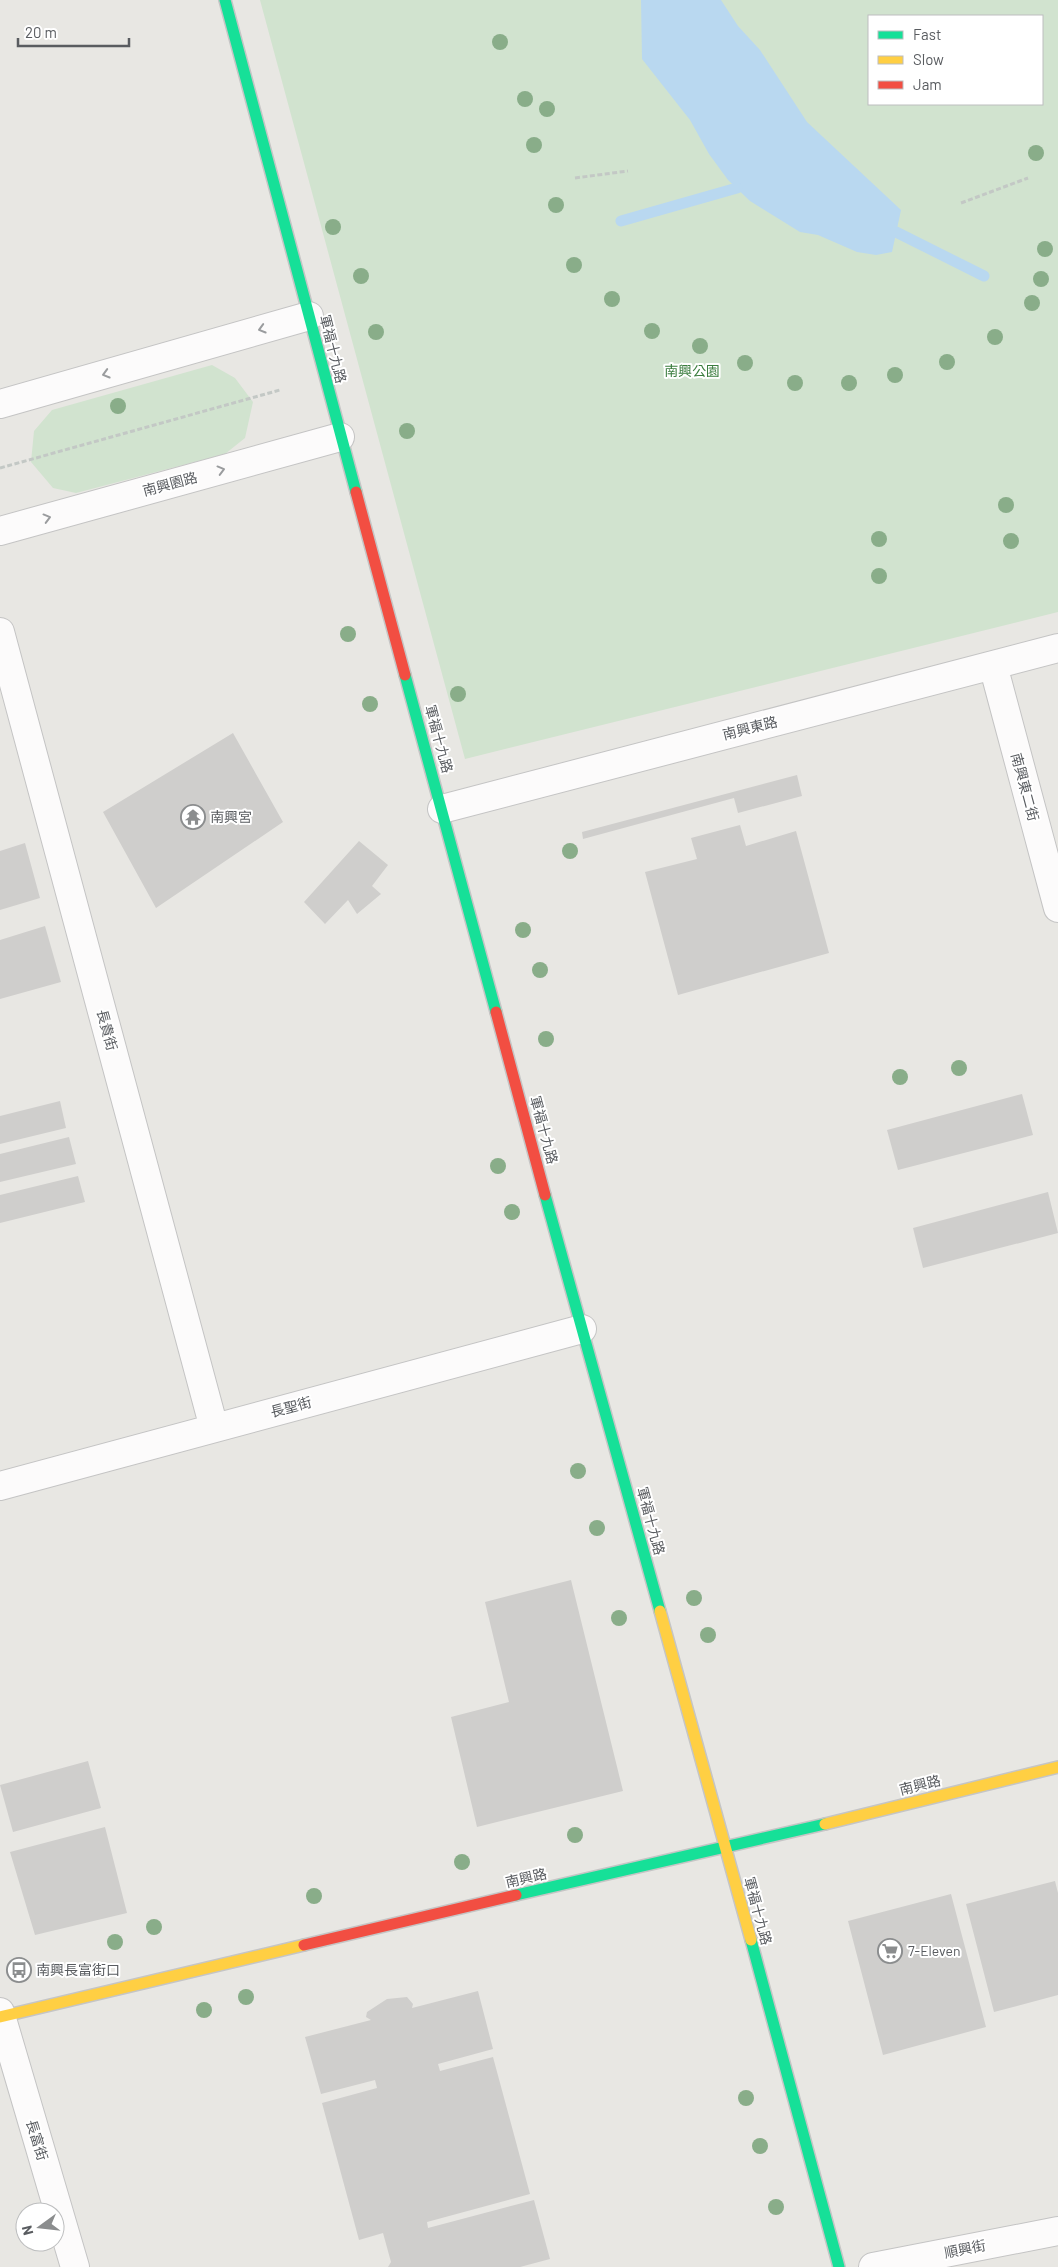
<svg xmlns="http://www.w3.org/2000/svg" width="1058" height="2267" font-family="Barlow,'Noto Sans TC',sans-serif">
	<rect width="100%" height="100%" fill="#e8e7e3"/>
	<!-- green -->
	<path fill="#d1e3cf" fill-rule="evenodd" d="M260 0H1058V612L465 759ZM869 16H1042V104H869Z
		M212 365 235 378 253 402 245 438 225 454 76 493 53 488 31 462 34 431 52 410Z"/>
	<!-- water -->
	<path fill="#b9d8f0" d="M641 0H721L738 26 760 50 807 122 901 210 892 252 876 255 857 252 818 235 800 232 750 201 728 180 709 154 690 120 642 59Z"/>
	<g fill="none" stroke-linecap="round" stroke-linejoin="round">
		<!-- stream -->
		<path stroke="#b9d8f0" stroke-width="11" d="M621 221 737 188
			M896 232 984 276"/>
	</g>
	<!-- building -->
	<path fill="#cfcecc" d="M233 733 283 822 156 908 103 812Z
		M797 775 802 796 738 813 734 798 583 839 582 832Z
		M740 825 746 846 796 831 829 953 678 995 645 872 697 859 691 838Z
		M359 841 388 865 372 886 381 894 357 914 348 900 325 924 304 902Z
		M25 843 40 898 0 910V851Z
		M45 926 61 982 0 999V940Z
		M1022 1094 1033 1135 898 1170 887 1130Z
		M60 1101 66 1128 0 1144V1116Z
		M69 1137 76 1164 0 1182V1154Z
		M78 1176 85 1202 0 1223V1195Z
		M1048 1192 1058 1233 923 1268 913 1228Z
		M571 1580 623 1791 477 1827 451 1717 509 1702 485 1602Z
		M88 1761 101 1808 13 1832 0 1785Z
		M105 1827 127 1913 35 1935 10 1852Z
		M1055 1881 1058 1893V1995L994 2012 966 1904Z
		M951 1894 986 2027 883 2055 848 1921Z
		M478 1991 493 2049 438 2064 440 2071 493 2057 530 2194 427 2222 428 2228 534 2200 550 2259 520 2267H388L391 2262 383 2233 359 2240 322 2103 377 2088 375 2080 321 2094 305 2037 371 2020 366 2017 367 2012 387 1999 407 1997 413 2004 412 2008Z"/>
	<g fill="none" stroke-linecap="round" stroke-linejoin="round">
		<defs>
			<path id="street" d="M0 404 309 316
				M0 531 340 437
				M0 632 214 1428
				M993 665 1058 908
				M442 809 1058 648
				M0 1486 582 1329
				M0 2012 75 2267
				M873 2267 1058 2231"/>
			<path id="fast" d="M225 0 356 492
				M405 675 496 1012
				M545 1195 660 1611
				M516 1895 825 1824
				M751 1940 839 2267"/>
			<path id="slow" d="M660 1611 751 1940
				M825 1824 1058 1767
				M0 2017 304 1945"/>
			<path id="jam" d="M356 492 405 675
				M496 1012 545 1195
				M304 1945 516 1895"/>
		</defs>
		<!-- street casing -->
		<use href="#street" stroke="#c4c4c4" stroke-width="30"/>
		<!-- fast casing -->
		<use href="#fast" stroke="#c5c5c5" stroke-width="14"/>
		<!-- slow casing -->
		<use href="#slow" stroke="#c5c5c5" stroke-width="14"/>
		<!-- jam casing -->
		<use href="#jam" stroke="#c5c5c5" stroke-width="14"/>
		<!-- path -->
		<path stroke="#c3c8c5" stroke-width="3" stroke-dasharray="5 2.5" stroke-linecap="butt" d="M575 178 628 171
			M961 203 1028 178
			M0 468 280 390"/>
		<!-- street -->
		<use href="#street" stroke="#fcfbfb" stroke-width="28"/>
		<!-- fast -->
		<use href="#fast" stroke="#16e098" stroke-width="11"/>
		<!-- slow -->
		<use href="#slow" stroke="#ffcf43" stroke-width="11"/>
		<!-- jam -->
		<use href="#jam" stroke="#f24e42" stroke-width="11"/>
	</g>
	<!-- trees -->
	<g fill="#89ad89">
		<circle cx="500" cy="42" r="8"/>
		<circle cx="525" cy="99" r="8"/>
		<circle cx="547" cy="109" r="8"/>
		<circle cx="534" cy="145" r="8"/>
		<circle cx="1036" cy="153" r="8"/>
		<circle cx="556" cy="205" r="8"/>
		<circle cx="333" cy="227" r="8"/>
		<circle cx="1045" cy="249" r="8"/>
		<circle cx="574" cy="265" r="8"/>
		<circle cx="361" cy="276" r="8"/>
		<circle cx="1041" cy="279" r="8"/>
		<circle cx="612" cy="299" r="8"/>
		<circle cx="1032" cy="303" r="8"/>
		<circle cx="652" cy="331" r="8"/>
		<circle cx="376" cy="332" r="8"/>
		<circle cx="995" cy="337" r="8"/>
		<circle cx="700" cy="346" r="8"/>
		<circle cx="947" cy="362" r="8"/>
		<circle cx="745" cy="363" r="8"/>
		<circle cx="895" cy="375" r="8"/>
		<circle cx="795" cy="383" r="8"/>
		<circle cx="849" cy="383" r="8"/>
		<circle cx="118" cy="406" r="8"/>
		<circle cx="407" cy="431" r="8"/>
		<circle cx="1006" cy="505" r="8"/>
		<circle cx="879" cy="539" r="8"/>
		<circle cx="1011" cy="541" r="8"/>
		<circle cx="879" cy="576" r="8"/>
		<circle cx="348" cy="634" r="8"/>
		<circle cx="458" cy="694" r="8"/>
		<circle cx="370" cy="704" r="8"/>
		<circle cx="570" cy="851" r="8"/>
		<circle cx="523" cy="930" r="8"/>
		<circle cx="540" cy="970" r="8"/>
		<circle cx="546" cy="1039" r="8"/>
		<circle cx="959" cy="1068" r="8"/>
		<circle cx="900" cy="1077" r="8"/>
		<circle cx="498" cy="1166" r="8"/>
		<circle cx="512" cy="1212" r="8"/>
		<circle cx="578" cy="1471" r="8"/>
		<circle cx="597" cy="1528" r="8"/>
		<circle cx="694" cy="1598" r="8"/>
		<circle cx="619" cy="1618" r="8"/>
		<circle cx="708" cy="1635" r="8"/>
		<circle cx="575" cy="1835" r="8"/>
		<circle cx="462" cy="1862" r="8"/>
		<circle cx="314" cy="1896" r="8"/>
		<circle cx="154" cy="1927" r="8"/>
		<circle cx="115" cy="1942" r="8"/>
		<circle cx="246" cy="1997" r="8"/>
		<circle cx="204" cy="2010" r="8"/>
		<circle cx="746" cy="2098" r="8"/>
		<circle cx="760" cy="2146" r="8"/>
		<circle cx="776" cy="2207" r="8"/>
	</g>
	<!-- one-way arrows -->
	<defs><path id="oneway-chevron" d="M-2-3.5L2.5 0L-2 3.5" fill="none" stroke-width="1.6" stroke-linecap="round" stroke-linejoin="round" transform="scale(1.25)"/></defs>
	<g stroke="#9a9c9e">
		<use href="#oneway-chevron" transform="translate(262 329) rotate(164)"/>
		<use href="#oneway-chevron" transform="translate(106 374) rotate(164)"/>
		<use href="#oneway-chevron" transform="translate(221 470) rotate(-15)"/>
		<use href="#oneway-chevron" transform="translate(47 518) rotate(-15)"/>
	</g>
	<!-- icons -->
	<defs>
		<symbol id="temple-ring" viewBox="-11 -11 22 22"><circle r="9.5" fill="#fff" stroke="#8b8d8e" stroke-width="1.5"/><path d="M0-6L5-2H3V0L6.5 2.5H4V6H1.5V3h-3V6H-4V2.5H-6.5L-3 0V-2H-5Z" fill="#8b8d8e"/></symbol>
		<symbol id="supermarket-ring" viewBox="-11 -11 22 22"><circle r="9.5" fill="#fff" stroke="#8b8d8e" stroke-width="1.5"/><path d="M-6-5.5h2.5l.6 2H6L4.5 2H-2.5L-4.4-4H-6ZM-1.5 3.2a1.3 1.3 0 1 0 .1 0ZM3 3.2a1.3 1.3 0 1 0 .1 0Z" fill="#8b8d8e"/></symbol>
		<symbol id="bus-ring" viewBox="-11 -11 22 22"><circle r="9.5" fill="#fff" stroke="#8b8d8e" stroke-width="1.5"/><path d="M-5-6H5V4H4V6H2V4H-2V6H-4V4H-5ZM-3.5-4V0h7V-4ZM-3.5 1.2v1.5H-2V1.2ZM2 1.2v1.5H3.5V1.2Z" fill="#8b8d8e"/></symbol>
	</defs>
	<g fill-rule="evenodd">
		<use href="#temple-ring" x="179" y="803" width="28" height="28"/>
		<use href="#supermarket-ring" x="876" y="1937" width="28" height="28"/>
		<use href="#bus-ring" x="5" y="1956" width="28" height="28"/>
	</g>
	<g text-anchor="middle" stroke-width="4" stroke-linejoin="round" paint-order="stroke">
		<!-- street labels -->
		<g font-size="14" fill="#595c60" stroke="#fff">
			<text transform="translate(333 349) rotate(76)" y="5">軍福十九路</text>
			<text transform="translate(170 484) rotate(-15)" y="5">南興園路</text>
			<text transform="translate(750 728) rotate(-14)" y="5">南興東路</text>
			<text transform="translate(439 739) rotate(75)" y="5">軍福十九路</text>
			<text transform="translate(1025 787) rotate(75)" y="5">南興東二街</text>
			<text transform="translate(107 1030) rotate(75)" y="5">長貴街</text>
			<text transform="translate(544 1130) rotate(75)" y="5">軍福十九路</text>
			<text transform="translate(291 1407) rotate(-15)" y="5">長聖街</text>
			<text transform="translate(651 1521) rotate(75)" y="5">軍福十九路</text>
			<text transform="translate(920 1785) rotate(-14)" y="5">南興路</text>
			<text transform="translate(526 1878) rotate(-13)" y="5">南興路</text>
			<text transform="translate(758 1911) rotate(75)" y="5">軍福十九路</text>
			<text transform="translate(37 2140) rotate(73)" y="5">長富街</text>
			<text transform="translate(965 2249) rotate(-11)" y="5">順興街</text>
		</g>
		<!-- park labels -->
		<g font-size="14" fill="#3b7d3f" stroke="#fff">
			<text x="692" y="376">南興公園</text>
		</g>
		<!-- poi labels -->
		<g font-size="14" fill="#595c60" stroke="#fff" text-anchor="start">
			<text x="210" y="822">南興宮</text>
			<text x="908" y="1956">7-Eleven</text>
			<text x="36" y="1975">南興長富街口</text>
		</g>
	</g>
	<!-- legend -->
	<rect x="868" y="15" width="175" height="90" fill="#ffffff" stroke="#bdbebf"/>
	<rect x="878" y="31" width="25" height="8" fill="#16e098" stroke="#bdbebf"/>
	<text x="913" y="40" font-size="15" fill="#595c60">Fast</text>
	<rect x="878" y="56" width="25" height="8" fill="#ffcf43" stroke="#bdbebf"/>
	<text x="913" y="65" font-size="15" fill="#595c60">Slow</text>
	<rect x="878" y="81" width="25" height="8" fill="#f24e42" stroke="#bdbebf"/>
	<text x="913" y="90" font-size="15" fill="#595c60">Jam</text>
	<!-- north arrow -->
	<g transform="translate(40 2227) rotate(255)"><circle r="24" fill="#ffffff" stroke="#bdbebf"/>
	<path d="M0-4L9 19L0 12L-9 19Z" fill="#8b8d8e"/>
	<text y="-8" font-size="14" font-weight="bold" text-anchor="middle" fill="#595c60">N</text>
	</g>
	<!-- scale -->
	<path d="M18 38v8h111v-8" fill="none" stroke="#595c60" stroke-width="2.5"/>
	<text x="25" y="38" font-size="15" fill="#595c60" stroke="#ffffff" stroke-width="4" paint-order="stroke">20 m</text>
</svg>
